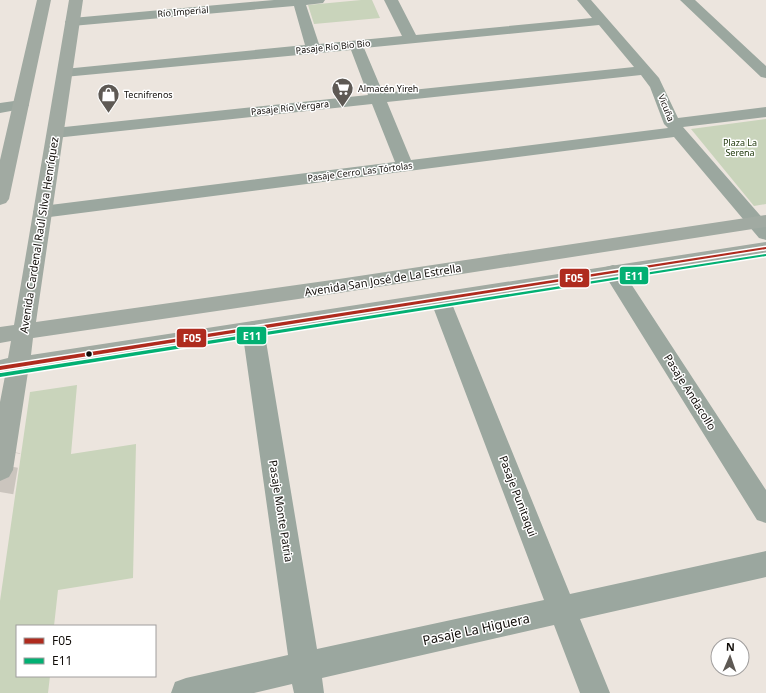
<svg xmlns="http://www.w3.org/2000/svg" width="766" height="693" font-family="'Noto Sans',sans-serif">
	<rect width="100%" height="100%" fill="#ece5de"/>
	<!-- green -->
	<path fill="#c9d4bb" d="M361 0H372L380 18 314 24 308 5Z
		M766 119V204L754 206 691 129Z
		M77 385 71 454 136 444 133 578 58 590 54 626H17V676H50L48 693H0V601L30 392Z"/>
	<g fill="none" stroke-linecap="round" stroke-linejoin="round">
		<!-- highway-tunnel -->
		<path stroke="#cbc5be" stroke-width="27" stroke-dasharray="27 14" stroke-linecap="butt" d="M0 492 7 451"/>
		<!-- minor -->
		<path fill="#9ba79f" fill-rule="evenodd" d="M274 0H325L323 3 306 5 319 44 402 36 384 0H398L416 35 592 18 577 0H591L659 78 678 118 766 107V117L683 127 766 222V240L759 238 674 137 42 218 35 216 33 212 35 208 42 206 395 162 372 104 55 138 49 137 47 133 49 129 55 128 368 95 351 50 64 77 59 76 57 73 59 70 64 69 305 45 294 6 72 26 67 25 65 22 67 19 72 18ZM599 25 634 67 383 93 364 48ZM641 75 650 87 664 124 668 128 411 160 387 102Z
			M680 0H695L766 66V78L761 77Z
			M21 100 27 102 29 105 27 108 0 113V103Z
			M613 265 620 267 766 490V523L757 520 603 272 606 267Z
			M440 292 447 294 450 299 570 594 766 551V577L580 619 610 693H580L554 625 322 678 324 693H294L292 684 254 693H171L175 682 186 678 288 655 242 329 245 324 253 321 261 324 264 329 317 649 544 600 430 299 433 294Z"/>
		<!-- major -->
		<path fill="#a1aaa2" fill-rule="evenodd" d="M37 0H51L9 199 6 203 0 205V160Z
			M69 0H83L36 322 339 279 766 215V227L339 293 33 338 31 355 766 242V254L28 372 13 470 9 477 0 481V402L5 376H0V360L8 358 11 341 0 343V327L14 325Z"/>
		<defs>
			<path id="bus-1" d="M766 247V249L0 370V366Z"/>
			<path id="bus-2" d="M766 254V256L0 377V373H1Z"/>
		</defs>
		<!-- bus-1 casing -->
		<use href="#bus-1" stroke="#fff" stroke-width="3"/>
		<!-- bus-2 casing -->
		<use href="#bus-2" stroke="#fff" stroke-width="3"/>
		<!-- bus-1 -->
		<use href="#bus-1" fill="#af2b1e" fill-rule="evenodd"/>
		<!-- bus-2 -->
		<use href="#bus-2" fill="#02b073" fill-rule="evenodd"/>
	</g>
	<!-- icons -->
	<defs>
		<symbol id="supermarket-pin" viewBox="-11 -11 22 30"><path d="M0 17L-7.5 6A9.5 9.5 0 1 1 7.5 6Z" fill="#5e5954" stroke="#fff"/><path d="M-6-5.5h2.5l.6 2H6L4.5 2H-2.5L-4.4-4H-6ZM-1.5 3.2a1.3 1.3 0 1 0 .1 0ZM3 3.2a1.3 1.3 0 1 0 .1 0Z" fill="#fff"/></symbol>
		<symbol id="shop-pin" viewBox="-11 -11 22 30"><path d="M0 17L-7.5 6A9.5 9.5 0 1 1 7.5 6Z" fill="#5e5954" stroke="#fff"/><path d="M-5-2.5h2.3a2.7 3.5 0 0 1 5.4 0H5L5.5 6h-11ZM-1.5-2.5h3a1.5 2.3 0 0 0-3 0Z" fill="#fff"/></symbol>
	</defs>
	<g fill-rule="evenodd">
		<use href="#supermarket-pin" x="330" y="76" width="25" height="34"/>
		<use href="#shop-pin" x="96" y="82" width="25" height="34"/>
	</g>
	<!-- markers -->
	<circle fill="#110d09" stroke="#fff" stroke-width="1.5" cx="89" cy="354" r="3.5"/>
	<g text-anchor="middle" stroke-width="3" stroke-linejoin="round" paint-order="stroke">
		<!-- far-street labels -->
		<g font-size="9" fill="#110d09" stroke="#fff">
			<text transform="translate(183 12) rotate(-5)" y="3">Río Imperial</text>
			<text transform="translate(333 47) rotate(-6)" y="3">Pasaje Río Bio Bio</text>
			<text transform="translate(290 108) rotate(-6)" y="3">Pasaje Río Vergara</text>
			<text transform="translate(666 108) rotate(68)" y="3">Vicuña</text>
			<text transform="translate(360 172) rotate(-7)" y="3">Pasaje Cerro Las Tórtolas</text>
		</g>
		<!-- far-poi labels -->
		<g font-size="9" fill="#110d09" stroke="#fff" text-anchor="start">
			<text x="358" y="92">Almacén Yireh</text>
			<text x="124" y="98">Tecnifrenos</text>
		</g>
		<!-- far-park labels -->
		<g font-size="9" fill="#20390c" stroke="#fff">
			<text x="740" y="146">Plaza La<tspan x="740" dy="10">Serena</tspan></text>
		</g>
		<!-- street labels -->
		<g font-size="11" fill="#110d09" stroke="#fff">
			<text transform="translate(39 235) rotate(-81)" y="4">Avenida Cardenal Raúl Silva Henríquez</text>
			<text transform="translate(383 280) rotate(-9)" y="4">Avenida San José de La Estrella</text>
			<text transform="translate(690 392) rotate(58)" y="4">Pasaje Andacollo</text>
			<text transform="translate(518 496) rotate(69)" y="4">Pasaje Punitaqui</text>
			<text transform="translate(281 511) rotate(81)" y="4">Pasaje Monte Patria</text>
		</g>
		<!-- near-street labels -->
		<g font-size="13" fill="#110d09" stroke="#fff">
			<text transform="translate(476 629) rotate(-12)" y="5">Pasaje La Higuera</text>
		</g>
	</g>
	<g stroke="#fff" stroke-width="1.5">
		<rect x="619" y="266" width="30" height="19" rx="4" fill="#02b073"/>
		<rect x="559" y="268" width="31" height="20" rx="4" fill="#af2b1e"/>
		<rect x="236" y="326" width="31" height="19" rx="4" fill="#02b073"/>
		<rect x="176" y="328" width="31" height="20" rx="4" fill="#af2b1e"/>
	</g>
	<g font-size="11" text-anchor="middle" font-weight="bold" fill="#fff">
		<text x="634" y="280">E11</text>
		<text x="574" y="282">F05</text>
		<text x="252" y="340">E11</text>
		<text x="192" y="342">F05</text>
	</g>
	<!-- legend -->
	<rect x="16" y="625" width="140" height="52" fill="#ffffff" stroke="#a09e9d"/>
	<rect x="24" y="638" width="20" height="6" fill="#af2b1e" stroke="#a09e9d"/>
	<text x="52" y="645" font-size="12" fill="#110d09">F05</text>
	<rect x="24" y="658" width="20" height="6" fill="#02b073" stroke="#a09e9d"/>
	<text x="52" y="665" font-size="12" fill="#110d09">E11</text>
	<!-- north arrow -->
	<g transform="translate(730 657) rotate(2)"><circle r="19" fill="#ffffff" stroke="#a09e9d"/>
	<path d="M0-3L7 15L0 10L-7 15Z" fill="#5e5954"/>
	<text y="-6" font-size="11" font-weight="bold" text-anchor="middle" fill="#110d09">N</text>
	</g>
</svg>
